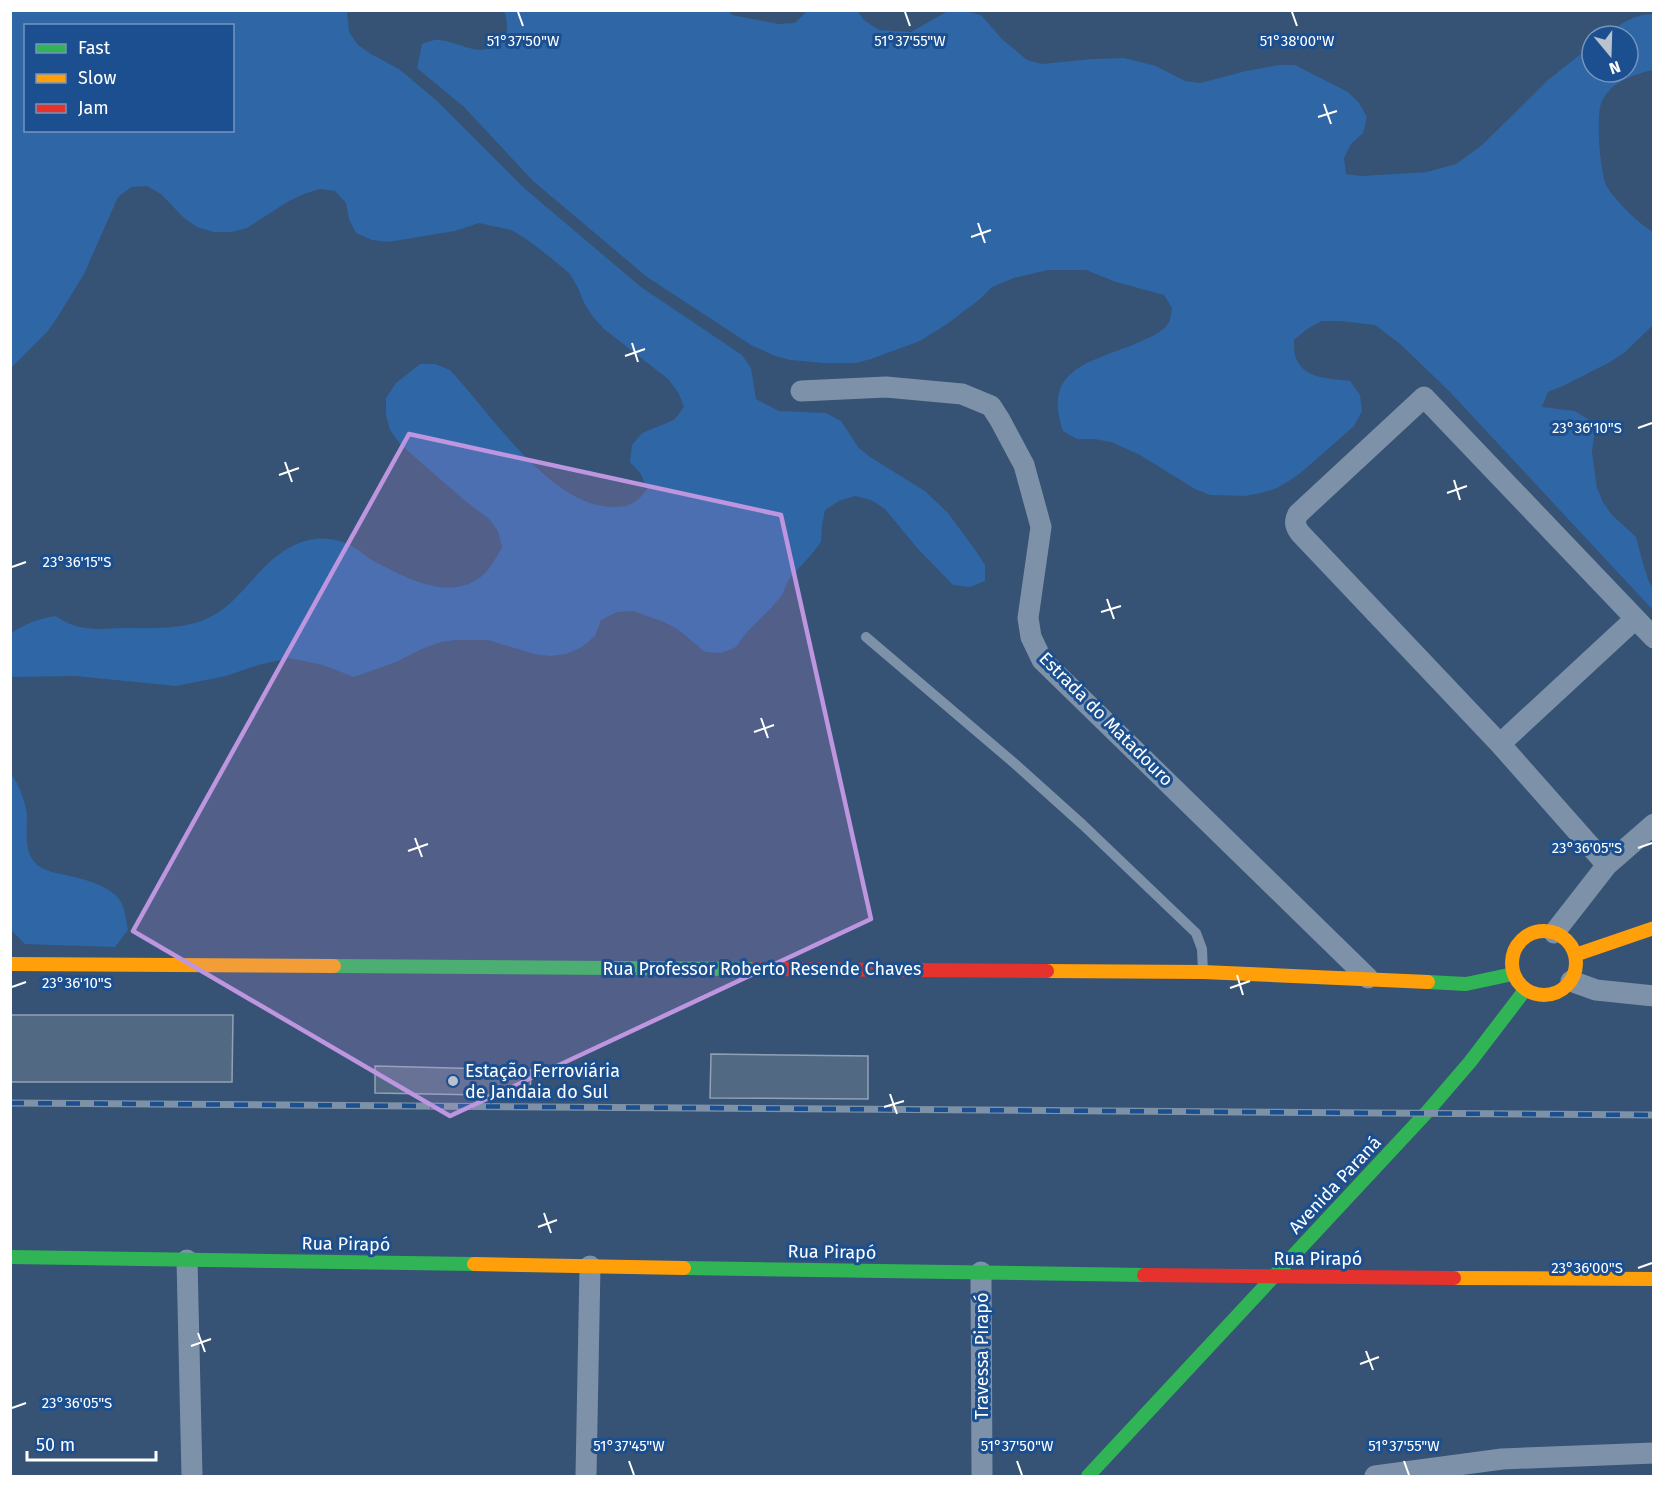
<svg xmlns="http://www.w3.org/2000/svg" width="1664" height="1487" font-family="'Fira Sans',sans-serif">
	<rect width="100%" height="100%" fill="#365274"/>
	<!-- green -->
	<path fill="#2f66a5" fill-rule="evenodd" d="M11 10 347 11 349 32 358 45 371 54 399 69 436 100 524 188 641 287 742 355 751 368 756 399 779 411 826 413 841 421 858 447 870 457 925 491 948 513 976 551 985 565V581L970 587 953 585 918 549 885 509 871 500 855 496 839 501 825 510 822 526 821 542 811 555 789 579 782 595 771 608 746 633 736 647 721 653 705 652 679 630 664 622 633 611 617 612 601 620 595 636 582 647 566 654 550 656 534 654 488 640H456L441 642 424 648 396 662 354 677 323 665 289 658 258 665 226 676 176 686 75 676 11 677V633C25 624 38 619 55 616 79 632 97 629 124 628 150 628 181 630 206 619 246 602 262 551 309 540 325 536 343 540 357 549 362 552 366 557 372 560 404 577 453 605 485 573 492 566 497 556 502 547L498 531 489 519 463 499 400 444 390 430 386 415V398L396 383 420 364H435L450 370C490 412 550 507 613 507 630 507 637 503 647 489L641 474 630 462 632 445 642 433 674 420 684 407 678 392 668 379 604 329 593 317 584 303 578 288 570 274 551 258 525 238 511 230 479 223 455 231 388 242 372 240 356 233 349 219 346 203 335 191 320 189 304 194 289 201 247 228 231 232H213L197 227 184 218 161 194 147 186 131 187 118 197 84 274 57 318 48 331 13 366 11 367ZM26 26H232V130H26Z
		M728 10 732 15 763 21 779 24 795 23 807 11H857L865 21 879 30 911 32 948 11H965L981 15 1002 39 1027 60 1042 64 1092 59 1124 58 1156 66 1185 81 1200 83 1246 71 1279 65H1295L1348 92 1359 103 1367 117 1363 133 1351 144 1344 158 1346 174 1362 176 1427 172 1456 164 1481 146 1548 80 1592 45V72H1628V36H1603C1620 25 1633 14 1653 14V70C1640 73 1617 80 1608 92 1605 95 1602 100 1601 104 1596 118 1600 174 1607 187 1616 201 1639 224 1653 232V325L1624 353 1610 362 1565 385 1548 392 1542 407 1575 411 1589 420 1594 436 1592 452 1597 488 1603 502 1612 515 1636 537 1644 567 1649 582 1653 588V605L1651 608 1449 391 1400 344 1375 325 1340 321H1322L1307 329 1294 340C1294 345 1294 351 1295 355 1302 380 1330 378 1350 381L1360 395 1362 411 1354 426 1304 470 1292 479 1277 488 1261 493 1245 496 1210 495 1195 489 1140 455 1111 442 1094 439H1077L1063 431C1039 362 1103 361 1148 338 1155 335 1166 329 1169 322 1171 318 1171 312 1172 308L1164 295 1116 282 1086 270H1048L1014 278 992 287 980 299 947 324 920 341 871 359 856 363H824L790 360 775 356 751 345 647 277 533 181 464 107 417 68 422 44C427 42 434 39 440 40 463 43 486 62 504 37 509 30 507 19 504 11Z
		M10 773C18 781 26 803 27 815 27 829 24 847 33 860 38 868 48 871 56 873 75 877 107 883 119 899 125 907 126 920 128 930L115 947 25 944 11 930Z"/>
	<!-- building -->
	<path fill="#526984" stroke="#92a2b6" stroke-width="1.5" d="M10 1015H233L232 1082H10Z
		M711 1054 868 1056V1099L710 1098Z
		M375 1066 531 1070 530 1096 375 1093Z"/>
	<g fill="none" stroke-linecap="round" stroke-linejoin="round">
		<!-- lane -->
		<path stroke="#7d92a8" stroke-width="10" d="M866 637 1014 763 1083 825 1196 933 1202 949 1203 972"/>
		<!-- street -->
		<path stroke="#7d92a8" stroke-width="21" d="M801 391 886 387 962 394 991 406 1000 420 1024 465 1041 527 1028 618 1031 637 1042 660 1368 978
			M1500 744 1635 619
			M1607 865 1500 744 1300 533C1295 526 1294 522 1298 514L1424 397 1654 638
			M1554 933 1607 865 1654 824
			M1571 981 1596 990 1654 996
			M187 1260 192 1476
			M981 1272 982 1476
			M586 1476 590 1266
			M1375 1476 1502 1459 1654 1453"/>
		<!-- fast -->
		<path stroke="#30b455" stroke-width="14" d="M334 966 754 969
			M1428 982 1466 984 1513 974
			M10 1257 474 1264
			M684 1268 1144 1275
			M1088 1476 1427 1112 1470 1062 1525 990"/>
		<!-- slow -->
		<path stroke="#ff9f0a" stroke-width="14" d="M1512 963a32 32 0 1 1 64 0a32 32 0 1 1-64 0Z
			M1575 955 1654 928
			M10 964 334 966
			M1047 971 1203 972 1428 982
			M474 1264 684 1268
			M1454 1278 1654 1279"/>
		<!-- jam -->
		<path stroke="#e5322d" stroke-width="14" d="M754 969 1047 971
			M1144 1275 1454 1278"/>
		<defs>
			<path id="rail" d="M10 1103 1654 1115"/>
		</defs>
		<!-- rail casing -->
		<use href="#rail" stroke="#7e92a7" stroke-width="7"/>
		<!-- rail -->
		<use href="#rail" stroke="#1b4f8f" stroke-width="4.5" stroke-dasharray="14" stroke-linecap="butt"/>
	</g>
	<!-- marked area -->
	<path fill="#bd96df" fill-opacity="0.2" stroke="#bd96df" stroke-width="4.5" stroke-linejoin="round" d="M409 434 781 515 871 919 450 1116 133 931Z"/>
	<!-- ticks -->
	<path fill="none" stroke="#fff" stroke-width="2" d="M518 12 523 26M905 12 910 26M1292 12 1297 26M1324 104 1331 124M1318 117 1337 111M978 223 985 243M971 237 991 230M632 343 638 362M625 356 645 349M1638 428 1652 423M285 462 292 482M279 475 299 468M1454 480 1460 500M1447 493 1467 486M12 567 26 562M1107 599 1114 619M1101 612 1121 606M761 718 768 738M754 732 774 725M415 838 422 857M1638 848 1652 843M408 851 428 844M1237 975 1243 995M12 987 26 982M1230 988 1250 981M890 1094 897 1114M884 1107 904 1101M544 1213 551 1233M538 1227 557 1220M1638 1268 1652 1263M198 1333 205 1352M191 1346 211 1339M1366 1351 1373 1370M1360 1364 1379 1357M12 1408 26 1403M629 1461 634 1475M1017 1461 1022 1475M1404 1461 1409 1475"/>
	<!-- markers -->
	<circle fill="#b9c2ce" stroke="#1b4f8f" stroke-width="2" cx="453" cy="1081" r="6"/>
	<g text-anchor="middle" stroke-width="6" stroke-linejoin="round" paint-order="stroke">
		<!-- street labels -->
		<g font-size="18" fill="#fff" stroke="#1b4f8f">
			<text transform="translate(1106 719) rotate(45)" y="6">Estrada do Matadouro</text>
			<text x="762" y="975">Rua Professor Roberto Resende Chaves</text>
			<text transform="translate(1335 1185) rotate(-47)" y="6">Avenida Paraná</text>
			<text transform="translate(346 1244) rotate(1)" y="6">Rua Pirapó</text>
			<text transform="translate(832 1252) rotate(1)" y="6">Rua Pirapó</text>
			<text x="1318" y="1265">Rua Pirapó</text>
			<text transform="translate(982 1356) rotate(-90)" y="6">Travessa Pirapó</text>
		</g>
		<!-- poi labels -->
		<g font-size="18" fill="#fff" stroke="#1b4f8f" text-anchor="start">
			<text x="465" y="1077">Estação Ferroviária<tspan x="465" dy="21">de Jandaia do Sul</tspan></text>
		</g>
	</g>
	<g font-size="15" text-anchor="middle" fill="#fff" stroke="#1b4f8f" stroke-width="6" stroke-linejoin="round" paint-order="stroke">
		<text x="523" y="46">51°37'50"W</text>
		<text x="910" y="46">51°37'55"W</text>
		<text x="1297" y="46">51°38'00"W</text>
		<text x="1587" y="433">23°36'10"S</text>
		<text x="77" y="567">23°36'15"S</text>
		<text x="1587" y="853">23°36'05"S</text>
		<text x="77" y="988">23°36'10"S</text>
		<text x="1587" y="1273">23°36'00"S</text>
		<text x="77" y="1408">23°36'05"S</text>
		<text x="629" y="1451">51°37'45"W</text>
		<text x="1017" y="1451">51°37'50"W</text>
		<text x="1404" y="1451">51°37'55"W</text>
	</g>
	<!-- border -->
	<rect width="1664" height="1487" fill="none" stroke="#ffffff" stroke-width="24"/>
	<!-- legend -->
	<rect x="24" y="24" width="210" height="108" fill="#1b4f8f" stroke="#7695bc" stroke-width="1.5"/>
	<rect x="36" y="44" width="30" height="9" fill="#30b455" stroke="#7695bc" stroke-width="1.5"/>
	<text x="78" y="54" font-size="18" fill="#ffffff">Fast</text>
	<rect x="36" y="74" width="30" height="9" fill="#ff9f0a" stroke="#7695bc" stroke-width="1.5"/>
	<text x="78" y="84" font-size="18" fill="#ffffff">Slow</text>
	<rect x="36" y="104" width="30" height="9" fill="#e5322d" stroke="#7695bc" stroke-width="1.5"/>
	<text x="78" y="114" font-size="18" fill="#ffffff">Jam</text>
	<!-- north arrow -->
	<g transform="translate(1610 54) rotate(161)"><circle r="28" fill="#1b4f8f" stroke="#7695bc" stroke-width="1.5"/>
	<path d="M0-4.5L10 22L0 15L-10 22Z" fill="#b9c2ce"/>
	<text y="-9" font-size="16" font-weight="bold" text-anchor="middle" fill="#ffffff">N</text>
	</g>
	<!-- scale -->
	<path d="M27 1451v9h129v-9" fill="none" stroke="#ffffff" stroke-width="3"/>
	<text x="36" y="1451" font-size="18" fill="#ffffff" stroke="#1b4f8f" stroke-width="4.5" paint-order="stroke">50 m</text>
</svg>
